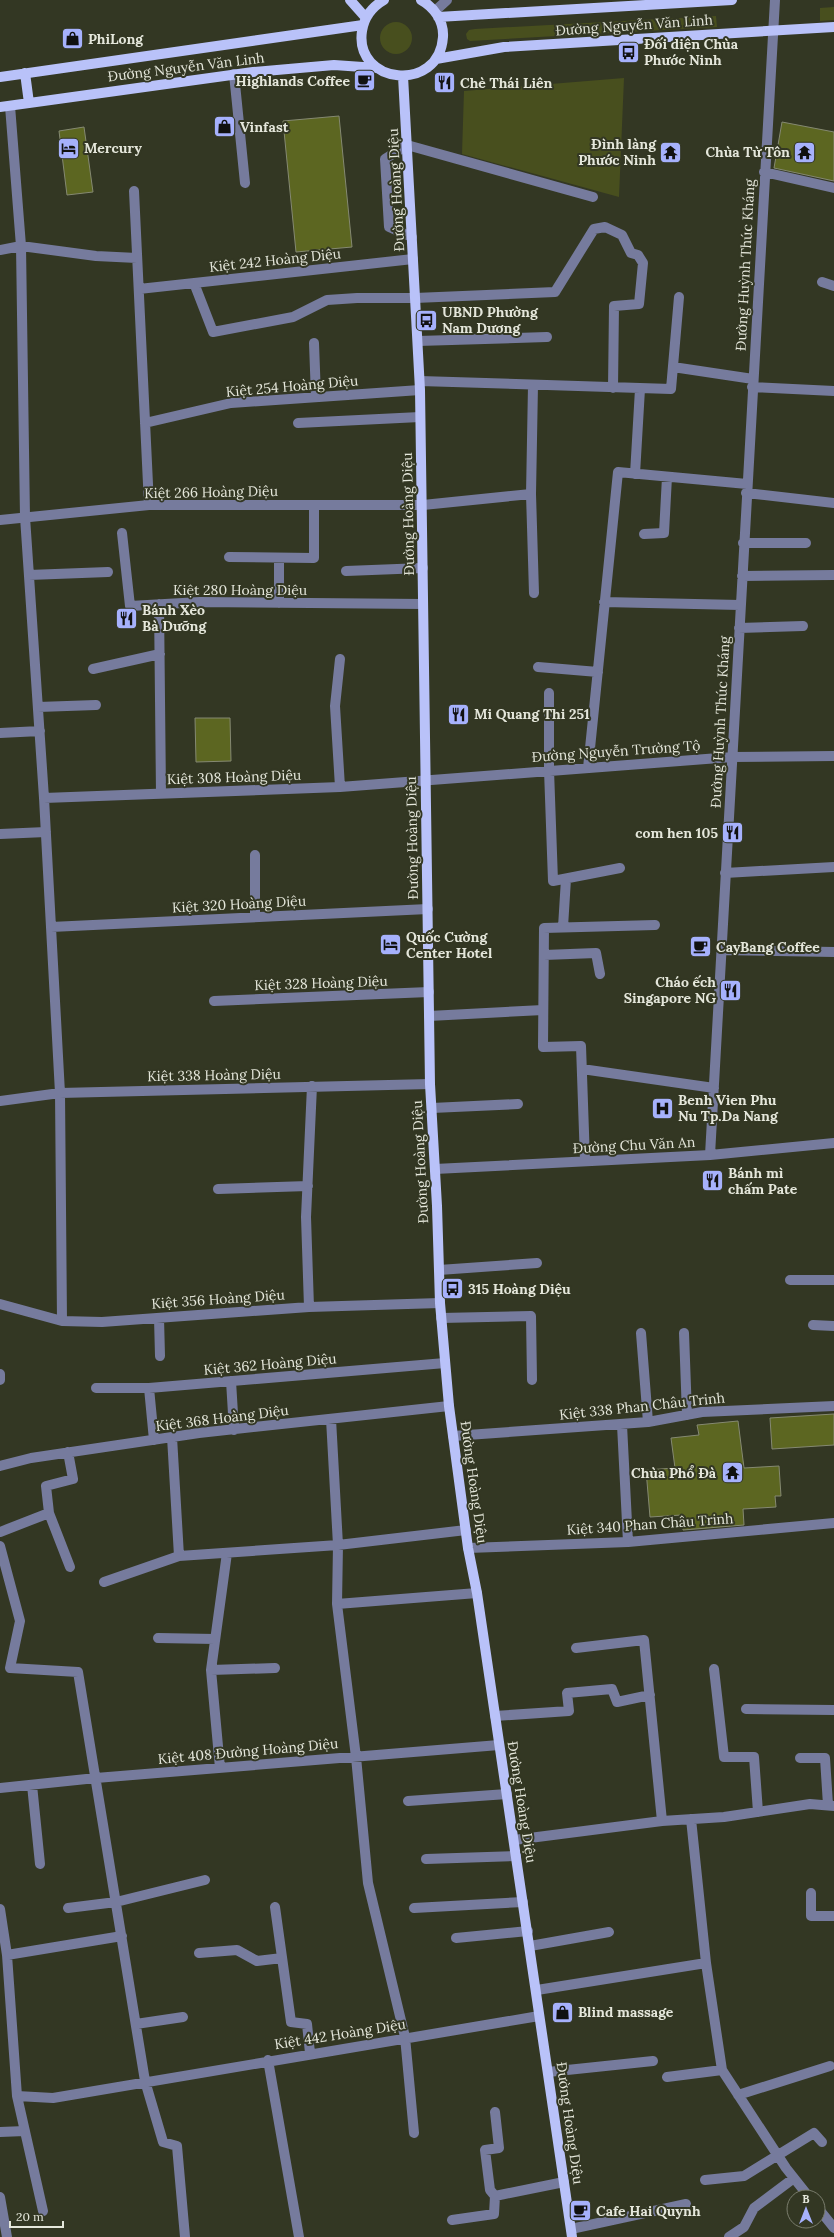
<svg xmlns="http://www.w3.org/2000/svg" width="834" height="2237" font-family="Lora,serif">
	<rect width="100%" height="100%" fill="#333723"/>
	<!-- green -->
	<path fill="#484f1e" d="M834 7V20L820 21V8Z
		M716 16 717 27 470 41 467 39 466 34 469 30 475 29Z
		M380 38a16 16 0 1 1 32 0a16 16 0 1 1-32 0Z
		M624 78 619 197 462 154 464 91Z"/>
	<!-- building -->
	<path fill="#5c6621" stroke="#858972" d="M339 116 352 247 296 252 283 121Z
		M782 122 834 132V181L774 168Z
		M84 127 93 192 67 195 59 131Z
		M195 718H230L231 761 196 762Z
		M834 1414V1445L772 1449 770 1418Z
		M738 1421 744 1468 779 1466 781 1496H775L776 1507 743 1509 744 1525 683 1530 682 1515 650 1517 646 1470 675 1468 671 1438 699 1435 697 1425Z"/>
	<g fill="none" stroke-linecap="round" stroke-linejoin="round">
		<!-- minor -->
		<path stroke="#767b9d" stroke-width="10" d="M435 11 447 0
			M234 74 245 183
			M10 106 21 246 25 517 44 798 60 1093 62 1321
			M764 172 834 188
			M134 191 149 505
			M412 237 389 227 385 159 407 145 593 197
			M0 250 21 246 96 256 137 258
			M822 282 834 286
			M194 283 213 332 293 317 327 300 357 298H415L555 292 594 229 605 227 622 235 631 253 638 255 643 263 639 304 614 306 613 388
			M139 289 413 259
			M418 341 547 337
			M314 343 316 397
			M673 367 753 379
			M420 381 671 389 679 297
			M533 385 531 494 534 593
			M752 387 834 391
			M145 423 231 403 420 390
			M298 423 420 417
			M635 474 640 389
			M746 493 834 503
			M0 520 149 505H423L531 494
			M122 533 130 606 200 602 423 604
			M644 534 664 533 667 477
			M743 543H806
			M229 557 314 558V505
			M279 558V603
			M346 571 423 568
			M29 575 108 572
			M742 576 834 575
			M604 602 740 605
			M159 604 161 794
			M739 628 803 626
			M538 667 598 672
			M93 669 160 654
			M549 693V770L553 881 620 868
			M38 707 96 705
			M0 733 40 731
			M588 768 618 472 747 484
			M340 787 335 706 340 659
			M44 798 340 787 732 757 834 756
			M0 834 46 832
			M255 855V917
			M725 873 834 867
			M51 927 428 909
			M563 927 566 879
			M721 950 834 952
			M544 955 596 953 600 974
			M214 1001 429 992
			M429 1016 543 1010
			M582 1069 714 1088
			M0 1101 60 1093 430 1084
			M432 1108 518 1104
			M710 1155 775 0
			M585 1161 581 1046 543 1047 544 928 655 925
			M435 1169 710 1155 834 1143
			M218 1189 308 1186
			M439 1270 537 1263
			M790 1280H834
			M0 1304 62 1321 102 1322 309 1307 440 1303
			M309 1307 306 1217 312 1086
			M159 1318 160 1356
			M441 1318 531 1316 532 1380
			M813 1325 834 1326
			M641 1333 648 1422
			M684 1333 687 1415
			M0 1374V1380
			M231 1381 234 1430
			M96 1388H149L445 1363
			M149 1388 154 1440
			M331 1419 338 1545 337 1604 356 1757 368 1883 405 2037 414 2133
			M622 1425 628 1542
			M453 1436 648 1422 702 1412 834 1406
			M172 1437 179 1556
			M0 1466 31 1458 199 1433 449 1406
			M49 1513 46 1486 73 1479 68 1452
			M0 1532 49 1513 70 1567
			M0 1546 20 1621 10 1668 78 1672 145 2081 163 2142 177 2146 185 2237
			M468 1548 628 1542 834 1523
			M227 1553 211 1670 275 1668
			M104 1582 179 1556 338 1545 466 1530
			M337 1604 477 1593
			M158 1638 215 1639
			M576 1648 644 1640 662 1821
			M714 1669 724 1757H754L758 1812
			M211 1670 220 1768
			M746 1709 834 1710
			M495 1716 569 1711 567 1693 612 1689 617 1702 650 1695
			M800 1758H825L828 1805
			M32 1785 40 1864
			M0 1788 96 1778 499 1745
			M408 1801 507 1794
			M691 1819 706 1963 722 2070 786 2168 809 2197
			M514 1840 662 1821 724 1817 810 1804 834 1806
			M426 1859 516 1856
			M811 1893V1916H834
			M275 1907 291 2022 307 2024 310 2053
			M68 1908 116 1902 205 1880
			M414 1908 523 1902
			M0 1909 7 1955 17 2096 43 2211
			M456 1938 528 1931
			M530 1946 609 1932
			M199 1953 237 1950 257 1961 282 1958
			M7 1955 122 1936
			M537 1990 706 1963
			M136 2024 183 2017
			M268 2060 299 2237
			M548 2072 653 2061
			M667 2077 722 2070
			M738 2095 830 2066
			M17 2096 53 2098 539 2016
			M495 2112 499 2148 485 2150 490 2190 495 2196 564 2182
			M0 2132 25 2131
			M705 2180 744 2176 814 2133 822 2142
			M0 2197 7 2237
			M818 2208 834 2228
			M452 2220 494 2214 495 2196
			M571 2229 686 2204
			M729 2237 744 2227 754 2208 794 2178"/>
		<!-- major -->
		<path stroke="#b9c2f9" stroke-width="10" d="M350 0 366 18
			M384 0C372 7 364 18 362 31 354 84 439 94 443 37 444 21 434 7 421 0
			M438 17 732 0
			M436 59 504 47 834 27
			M25 73 29 103
			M403 76 420 390 430 1084 437 1206 440 1303 449 1406 468 1548 477 1593 572 2237
			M0 77 363 25
			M0 107 253 72 334 65 377 68"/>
	</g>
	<!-- icons -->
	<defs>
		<symbol id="shop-square" viewBox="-11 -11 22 22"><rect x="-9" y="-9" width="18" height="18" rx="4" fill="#a6b1fc" stroke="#333723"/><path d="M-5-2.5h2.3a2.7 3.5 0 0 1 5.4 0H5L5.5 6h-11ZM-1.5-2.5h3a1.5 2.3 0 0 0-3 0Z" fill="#111"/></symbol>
		<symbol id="bus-square" viewBox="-11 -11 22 22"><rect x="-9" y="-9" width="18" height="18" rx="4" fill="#a6b1fc" stroke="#333723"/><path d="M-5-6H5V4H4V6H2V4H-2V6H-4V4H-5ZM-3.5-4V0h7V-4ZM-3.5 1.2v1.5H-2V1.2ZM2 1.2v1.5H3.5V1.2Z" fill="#111"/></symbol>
		<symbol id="cafe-square" viewBox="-11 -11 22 22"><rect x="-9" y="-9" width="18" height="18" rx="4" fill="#a6b1fc" stroke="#333723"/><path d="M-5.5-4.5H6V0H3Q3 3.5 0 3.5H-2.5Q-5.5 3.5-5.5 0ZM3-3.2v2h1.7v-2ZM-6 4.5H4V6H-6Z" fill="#111"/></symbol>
		<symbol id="restaurant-square" viewBox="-11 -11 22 22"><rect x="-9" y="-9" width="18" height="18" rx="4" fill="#a6b1fc" stroke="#333723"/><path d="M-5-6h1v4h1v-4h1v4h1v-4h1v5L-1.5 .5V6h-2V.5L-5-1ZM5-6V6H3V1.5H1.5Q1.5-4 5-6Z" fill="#111"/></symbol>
		<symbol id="hotel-square" viewBox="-11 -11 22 22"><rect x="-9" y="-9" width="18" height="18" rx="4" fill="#a6b1fc" stroke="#333723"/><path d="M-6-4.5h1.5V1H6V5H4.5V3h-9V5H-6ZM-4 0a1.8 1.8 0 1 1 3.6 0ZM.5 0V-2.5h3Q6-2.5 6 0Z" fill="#111"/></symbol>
		<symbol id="temple-square" viewBox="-11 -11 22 22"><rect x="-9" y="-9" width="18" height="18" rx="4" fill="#a6b1fc" stroke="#333723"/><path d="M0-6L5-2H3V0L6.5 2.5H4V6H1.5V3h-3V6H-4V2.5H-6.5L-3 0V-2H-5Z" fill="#111"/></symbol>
		<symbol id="hospital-square" viewBox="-11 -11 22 22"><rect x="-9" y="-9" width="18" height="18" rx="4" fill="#a6b1fc" stroke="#333723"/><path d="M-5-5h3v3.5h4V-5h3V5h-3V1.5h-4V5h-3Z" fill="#111"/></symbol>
	</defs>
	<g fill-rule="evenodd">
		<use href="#shop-square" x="60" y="26" width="25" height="25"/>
		<use href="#bus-square" x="616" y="40" width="25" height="25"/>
		<use href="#cafe-square" x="352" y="68" width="25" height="25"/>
		<use href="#restaurant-square" x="432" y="70" width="25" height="25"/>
		<use href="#shop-square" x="212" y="114" width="25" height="25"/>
		<use href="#hotel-square" x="56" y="136" width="25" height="25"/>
		<use href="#temple-square" x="658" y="140" width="25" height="25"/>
		<use href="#temple-square" x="792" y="140" width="25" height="25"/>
		<use href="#bus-square" x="414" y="308" width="25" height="25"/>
		<use href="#restaurant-square" x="114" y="606" width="25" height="25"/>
		<use href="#restaurant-square" x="446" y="702" width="25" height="25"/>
		<use href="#restaurant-square" x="720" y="820" width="25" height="25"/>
		<use href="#hotel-square" x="378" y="932" width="25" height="25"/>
		<use href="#cafe-square" x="688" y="934" width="25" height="25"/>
		<use href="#restaurant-square" x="718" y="978" width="25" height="25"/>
		<use href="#hospital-square" x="650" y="1096" width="25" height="25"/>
		<use href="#restaurant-square" x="700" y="1168" width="25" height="25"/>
		<use href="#bus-square" x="440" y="1276" width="25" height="25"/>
		<use href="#temple-square" x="720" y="1460" width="25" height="25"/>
		<use href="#shop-square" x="550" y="2000" width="25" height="25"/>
		<use href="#cafe-square" x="568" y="2198" width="25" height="25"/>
	</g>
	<g text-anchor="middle" stroke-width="4" stroke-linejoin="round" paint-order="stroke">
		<!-- street labels -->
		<g font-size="14" fill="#e5e7db" stroke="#333723">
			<text transform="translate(634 25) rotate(-4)" y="5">Đường Nguyễn Văn Linh</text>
			<text transform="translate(186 67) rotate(-7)" y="5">Đường Nguyễn Văn Linh</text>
			<text transform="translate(396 190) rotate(-93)" y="5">Đường Hoàng Diệu</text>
			<text transform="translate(275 260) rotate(-6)" y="5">Kiệt 242 Hoàng Diệu</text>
			<text transform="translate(745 265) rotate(-87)" y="5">Đường Huỳnh Thúc Kháng</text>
			<text transform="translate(292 386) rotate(-5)" y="5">Kiệt 254 Hoàng Diệu</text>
			<text transform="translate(211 492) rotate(-1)" y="5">Kiệt 266 Hoàng Diệu</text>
			<text transform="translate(408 514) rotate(-91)" y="5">Đường Hoàng Diệu</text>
			<text x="240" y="595">Kiệt 280 Hoàng Diệu</text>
			<text transform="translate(720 722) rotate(-87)" y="5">Đường Huỳnh Thúc Kháng</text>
			<text transform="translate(616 751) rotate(-4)" y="5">Đường Nguyễn Trường Tộ</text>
			<text transform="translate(234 777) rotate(-2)" y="5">Kiệt 308 Hoàng Diệu</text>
			<text transform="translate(412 838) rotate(-91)" y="5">Đường Hoàng Diệu</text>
			<text transform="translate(239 904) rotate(-3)" y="5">Kiệt 320 Hoàng Diệu</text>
			<text transform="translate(321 983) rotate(-2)" y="5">Kiệt 328 Hoàng Diệu</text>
			<text transform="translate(214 1075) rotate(-1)" y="5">Kiệt 338 Hoàng Diệu</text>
			<text transform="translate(634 1145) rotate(-3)" y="5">Đường Chu Văn An</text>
			<text transform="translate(420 1162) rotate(-93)" y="5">Đường Hoàng Diệu</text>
			<text transform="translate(218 1299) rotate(-4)" y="5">Kiệt 356 Hoàng Diệu</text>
			<text transform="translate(270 1364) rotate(-5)" y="5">Kiệt 362 Hoàng Diệu</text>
			<text transform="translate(642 1406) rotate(-6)" y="5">Kiệt 338 Phan Châu Trinh</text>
			<text transform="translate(222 1418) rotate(-7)" y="5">Kiệt 368 Hoàng Diệu</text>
			<text transform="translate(474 1482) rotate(82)" y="5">Đường Hoàng Diệu</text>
			<text transform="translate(650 1524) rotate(-4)" y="5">Kiệt 340 Phan Châu Trinh</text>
			<text transform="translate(248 1751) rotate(-5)" y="5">Kiệt 408 Đường Hoàng Diệu</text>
			<text transform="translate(522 1802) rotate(81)" y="5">Đường Hoàng Diệu</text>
			<text transform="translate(340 2034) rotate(-9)" y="5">Kiệt 442 Hoàng Diệu</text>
			<text transform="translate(570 2123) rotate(82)" y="5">Đường Hoàng Diệu</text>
		</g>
		<!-- poi labels -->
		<g font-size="14" font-weight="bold" fill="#e5e7db" stroke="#333723" text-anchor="start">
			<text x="88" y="44">PhiLong</text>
			<text x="644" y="49">Đối diện Chùa<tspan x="644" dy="16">Phước Ninh</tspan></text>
			<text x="350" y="86" text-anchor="end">Highlands Coffee</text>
			<text x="460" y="88">Chè Thái Liên</text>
			<text x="240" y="132">Vinfast</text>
			<text x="656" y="149" text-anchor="end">Đình làng<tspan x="656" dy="16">Phước Ninh</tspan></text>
			<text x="84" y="153">Mercury</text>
			<text x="790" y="157" text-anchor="end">Chùa Từ Tôn</text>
			<text x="442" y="317">UBND Phường<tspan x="442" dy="16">Nam Dương</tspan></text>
			<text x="142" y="615">Bánh Xèo<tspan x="142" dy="16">Bà Dưỡng</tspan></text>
			<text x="474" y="719">Mi Quang Thi 251</text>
			<text x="718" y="838" text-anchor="end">com hen 105</text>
			<text x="406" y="942">Quốc Cường<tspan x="406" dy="16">Center Hotel</tspan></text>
			<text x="716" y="952">CayBang Coffee</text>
			<text x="716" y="987" text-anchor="end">Cháo ếch<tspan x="716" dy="16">Singapore NG</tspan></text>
			<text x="678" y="1105">Benh Vien Phu<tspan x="678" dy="16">Nu Tp.Da Nang</tspan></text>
			<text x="728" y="1178">Bánh mì<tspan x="728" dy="16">chấm Pate</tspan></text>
			<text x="468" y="1294">315 Hoàng Diệu</text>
			<text x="716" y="1478" text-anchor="end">Chùa Phổ Đà</text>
			<text x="578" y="2017">Blind massage</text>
			<text x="596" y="2216">Cafe Hai Quynh</text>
		</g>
	</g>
	<!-- north arrow -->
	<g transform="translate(806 2209)"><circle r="19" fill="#333723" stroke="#7a7d6d"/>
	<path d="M0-3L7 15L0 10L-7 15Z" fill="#a6b1fc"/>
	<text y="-6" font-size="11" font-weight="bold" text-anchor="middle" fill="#e5e7db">B</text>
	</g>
	<!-- scale -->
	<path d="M10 2221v6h53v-6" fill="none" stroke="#e5e7db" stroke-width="2"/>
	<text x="16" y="2221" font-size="12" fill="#e5e7db" stroke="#333723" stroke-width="3" paint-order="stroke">20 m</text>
</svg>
